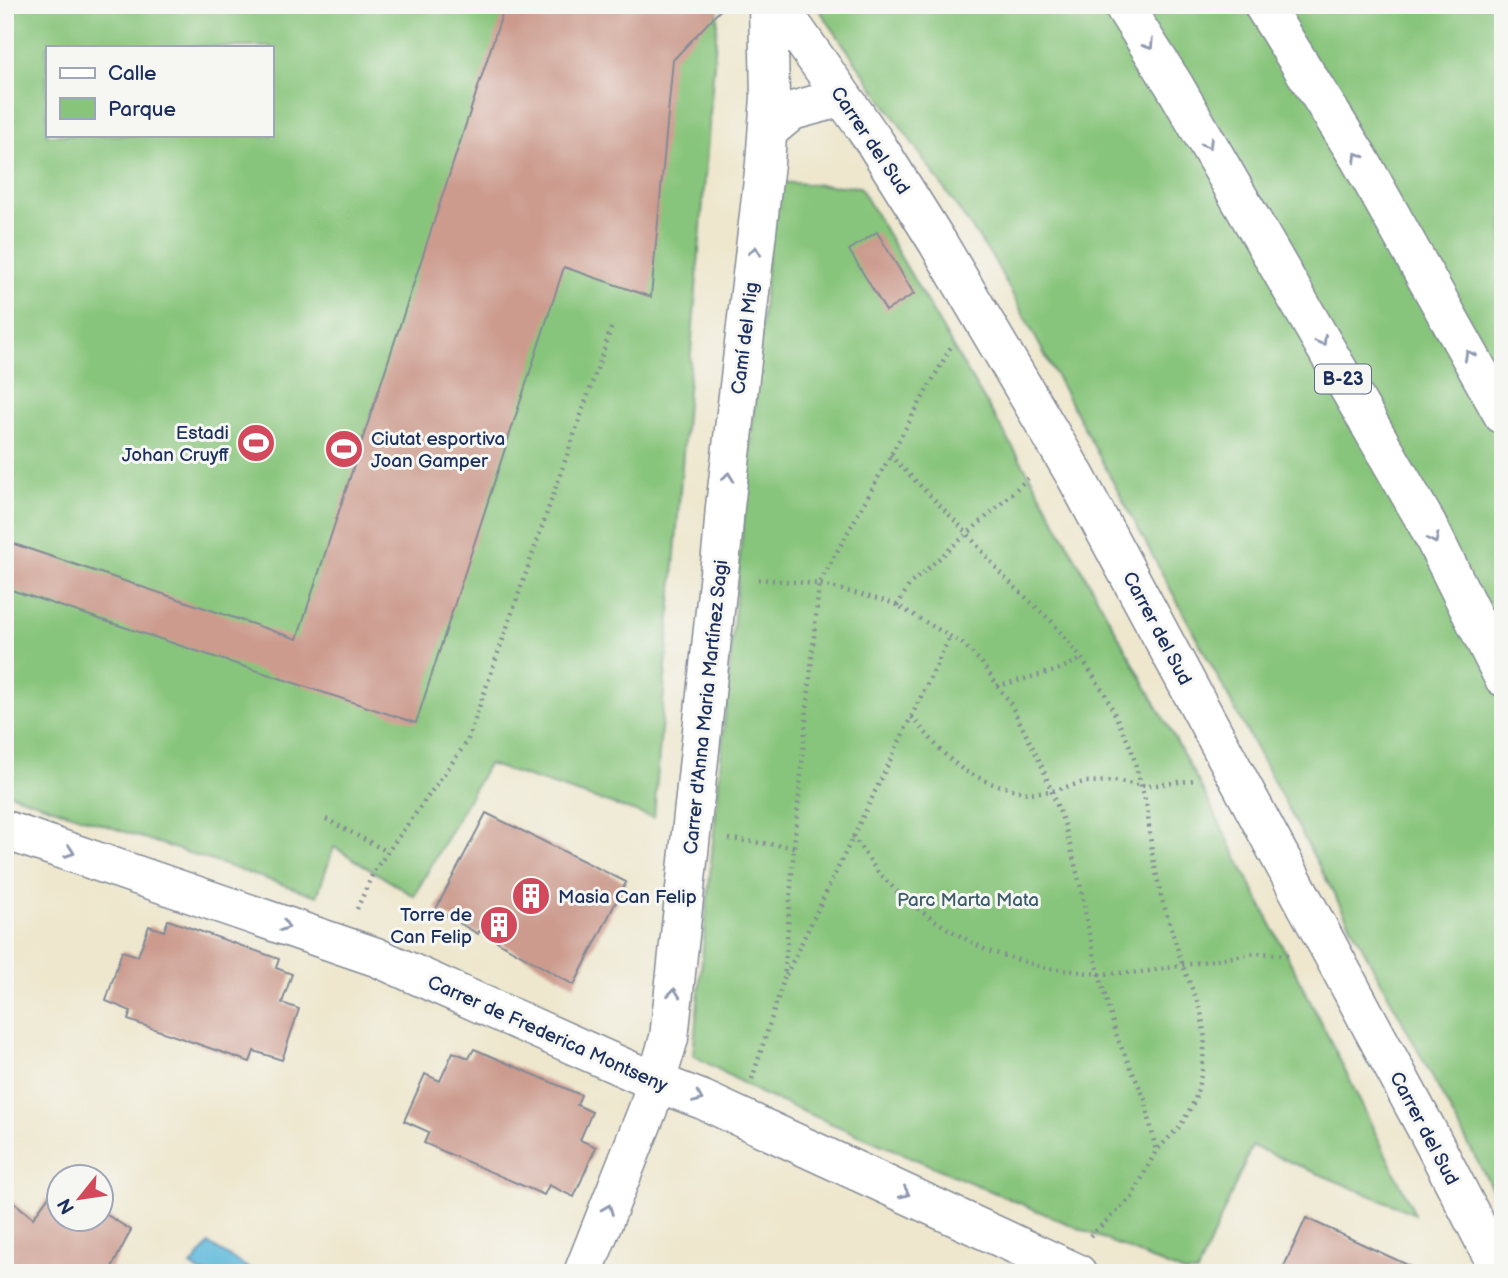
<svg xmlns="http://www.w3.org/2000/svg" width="1508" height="1278" font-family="'Balsamiq Sans',sans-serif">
	<rect width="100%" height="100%" fill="#f6f6f2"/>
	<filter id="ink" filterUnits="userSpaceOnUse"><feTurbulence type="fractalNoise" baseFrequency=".0143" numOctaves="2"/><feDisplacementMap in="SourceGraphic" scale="14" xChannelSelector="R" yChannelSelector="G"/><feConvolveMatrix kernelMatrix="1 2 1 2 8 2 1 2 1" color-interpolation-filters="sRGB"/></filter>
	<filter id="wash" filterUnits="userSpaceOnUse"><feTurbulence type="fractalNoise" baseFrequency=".00686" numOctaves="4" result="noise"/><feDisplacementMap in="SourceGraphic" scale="28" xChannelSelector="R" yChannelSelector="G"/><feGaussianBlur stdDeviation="1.57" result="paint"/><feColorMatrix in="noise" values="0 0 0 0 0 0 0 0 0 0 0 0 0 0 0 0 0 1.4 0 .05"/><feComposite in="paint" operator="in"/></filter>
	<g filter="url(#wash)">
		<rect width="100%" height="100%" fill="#eee7ce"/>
		<!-- green -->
		<path fill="#88c57b" stroke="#527a6c" stroke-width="2" fill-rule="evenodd" d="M5 5H713L718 13 654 818 488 764 414 896 334 847 317 896 5 792ZM47 47H271V135H47Z
			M816 5H1503V1209L994 260Z
			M775 182 860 187 961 361 1035 484 1197 779 1336 1052 1415 1214 1252 1146 1197 1273H1184L762 1094 693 1055Z"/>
		<!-- water -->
		<path fill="#5cb8da" stroke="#3c749c" stroke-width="2" d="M209 1244 253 1271 252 1273H201L191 1266Z"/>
		<g id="blocks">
			<!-- building -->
			<path fill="#cc9b8e" d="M505 5H725L673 60 651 297 564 267 416 723 5 588V541L297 639Z
				M877 232 914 294 886 311 849 250Z
				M486 813 626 882 574 985 479 931 478 934 436 909Z
				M168 920 279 959 276 968 292 974 282 1003 299 1009 282 1060 254 1051 250 1062 128 1020 131 1011 106 1001 122 951 138 956 149 926 164 931Z
				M474 1049 581 1095 577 1105 592 1112 580 1140 596 1147 574 1197 549 1185 544 1195 424 1143 429 1132 404 1121 425 1074 440 1081 453 1052 469 1058Z
				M57 1185 60 1186V1219H102V1212L131 1230 109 1273H5V1195L33 1218Z
				M1306 1218 1425 1273H1281Z"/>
		</g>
	</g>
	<g filter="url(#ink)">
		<use href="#blocks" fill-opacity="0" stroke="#848b96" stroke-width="2"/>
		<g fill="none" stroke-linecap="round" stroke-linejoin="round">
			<defs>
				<path id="minor" d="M778 5 876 144 938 243 1076 477 1427 1130 1501 1273
					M768 131 792 111 843 97
					M5 830 376 957 656 1082 703 1100 1077 1273
					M583 1273 648 1109 669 1038 722 545 725 507 765 163 770 97 768 5"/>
				<path id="highway" d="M1123 5 1174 85 1427 524 1503 677
					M1263 5 1359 158 1503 415"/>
			</defs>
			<!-- minor casing -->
			<use href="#minor" stroke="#848b96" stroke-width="41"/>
			<!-- highway casing -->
			<use href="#highway" stroke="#848b96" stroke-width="41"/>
			<!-- path -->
			<path stroke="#848b96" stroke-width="4.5" stroke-dasharray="2 5" stroke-linecap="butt" d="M890 455 967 533 1002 575 1052 622 1082 659 1105 694 1131 748 1147 807 1152 853 1161 896 1183 966 1201 1011 1205 1039 1202 1071 1195 1100 1181 1125 1157 1150
				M758 579 819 584 893 603 963 644 981 662 1010 703 1041 764 1065 826 1081 888 1089 933 1102 985 1118 1040 1145 1099 1156 1151 1132 1197 1090 1236
				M897 606 910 584 1001 504 1030 476
				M997 686 1055 671 1082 659
				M912 717 942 752 963 770 990 783 1027 793 1052 791 1084 782 1114 781 1148 786 1195 780
				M326 819 388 852
				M853 836 877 871 906 901 948 929 988 951 1046 968 1099 974 1143 972 1256 953 1288 955
				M729 839 794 847
				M357 909 374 871 467 742 612 326
				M786 975 950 637
				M752 1079 784 979 794 847 819 584 952 345"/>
			<!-- minor -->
			<use href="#minor" stroke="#fff" stroke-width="38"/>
			<!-- highway -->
			<use href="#highway" stroke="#fff" stroke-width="38"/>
		</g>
		<!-- one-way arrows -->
		<defs><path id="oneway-chevron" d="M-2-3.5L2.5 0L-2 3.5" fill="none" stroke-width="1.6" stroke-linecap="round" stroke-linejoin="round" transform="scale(1.75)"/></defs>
		<g stroke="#8d97ae">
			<use href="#oneway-chevron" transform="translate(1149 45) rotate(57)"/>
			<use href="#oneway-chevron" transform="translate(1208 144) rotate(60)"/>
			<use href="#oneway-chevron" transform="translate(1358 157) rotate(-121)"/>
			<use href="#oneway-chevron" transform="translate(755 251) rotate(-83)"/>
			<use href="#oneway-chevron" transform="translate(1322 341) rotate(60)"/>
			<use href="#oneway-chevron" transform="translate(1469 355) rotate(-119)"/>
			<use href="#oneway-chevron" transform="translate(728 477) rotate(-83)"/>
			<use href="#oneway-chevron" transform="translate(1434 539) rotate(64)"/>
			<use href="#oneway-chevron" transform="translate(70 852) rotate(19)"/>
			<use href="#oneway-chevron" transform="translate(285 926) rotate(19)"/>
			<use href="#oneway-chevron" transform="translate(674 993) rotate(-84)"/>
			<use href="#oneway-chevron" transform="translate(698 1098) rotate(22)"/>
			<use href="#oneway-chevron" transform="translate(905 1193) rotate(25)"/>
			<use href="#oneway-chevron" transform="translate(608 1209) rotate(-68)"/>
		</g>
	</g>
	<!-- icons -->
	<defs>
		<symbol id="stadium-disc" viewBox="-11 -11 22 22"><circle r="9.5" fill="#d1495b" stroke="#f6f6f2"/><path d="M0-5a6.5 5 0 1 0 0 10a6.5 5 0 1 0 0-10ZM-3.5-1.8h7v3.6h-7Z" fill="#fff"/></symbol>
		<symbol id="building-disc" viewBox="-11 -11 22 22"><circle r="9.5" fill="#d1495b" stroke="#f6f6f2"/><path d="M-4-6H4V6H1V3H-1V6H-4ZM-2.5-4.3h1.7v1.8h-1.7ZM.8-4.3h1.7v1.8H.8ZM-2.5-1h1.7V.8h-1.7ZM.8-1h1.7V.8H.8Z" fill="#fff"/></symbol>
	</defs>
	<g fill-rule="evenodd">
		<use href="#stadium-disc" x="234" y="421" width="44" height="44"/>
		<use href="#stadium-disc" x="322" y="427" width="44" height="44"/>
		<use href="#building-disc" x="509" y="874" width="44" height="44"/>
		<use href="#building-disc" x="477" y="903" width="44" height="44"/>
	</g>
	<g text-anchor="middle" stroke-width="6" stroke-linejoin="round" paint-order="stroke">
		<!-- shield labels -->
		<rect fill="#f6f6f2" stroke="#5d6b8a" stroke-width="2" x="1315" y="364.5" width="56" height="29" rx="5"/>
		<g font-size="18" font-weight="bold" fill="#1b2f5e">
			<text x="1343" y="385">B-23</text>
		</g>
		<!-- street labels -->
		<g font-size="19" fill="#1b2f5e" stroke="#f6f6f2">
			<text transform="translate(871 140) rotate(56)" y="7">Carrer del Sud</text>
			<text transform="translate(744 338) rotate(-83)" y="7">Camí del Mig</text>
			<text transform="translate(1158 628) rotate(62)" y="7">Carrer del Sud</text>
			<text transform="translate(705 707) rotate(-84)" y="7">Carrer d'Anna Maria Martínez Sagi</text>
			<text transform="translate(548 1033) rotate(24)" y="7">Carrer de Frederica Montseny</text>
			<text transform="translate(1425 1128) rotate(62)" y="7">Carrer del Sud</text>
		</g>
		<!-- poi labels -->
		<g font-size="19" fill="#1b2f5e" stroke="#f6f6f2" text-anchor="end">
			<text x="229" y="439">Estadi<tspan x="229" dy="22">Johan Cruyff</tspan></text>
			<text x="371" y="445" text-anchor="start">Ciutat esportiva<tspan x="371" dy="22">Joan Gamper</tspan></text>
			<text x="558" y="903" text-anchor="start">Masia Can Felip</text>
			<text x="472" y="921">Torre de<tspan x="472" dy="22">Can Felip</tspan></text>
		</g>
		<!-- park labels -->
		<g font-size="19" fill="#3c5c67" stroke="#f6f6f2">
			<text x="968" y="906">Parc Marta Mata</text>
		</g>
	</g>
	<!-- margin -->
	<rect width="1508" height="1278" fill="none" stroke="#f6f6f2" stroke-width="28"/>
	<!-- legend -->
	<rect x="46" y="46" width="228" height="91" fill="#f6f6f2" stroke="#9ea6b7" stroke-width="2"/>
	<rect x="60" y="68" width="35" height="10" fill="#ffffff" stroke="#9ea6b7" stroke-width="2"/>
	<text x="108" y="80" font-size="21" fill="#1b2f5e">Calle</text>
	<rect x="60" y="98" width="35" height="21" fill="#88c57b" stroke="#9ea6b7" stroke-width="2"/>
	<text x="108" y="116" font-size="21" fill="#1b2f5e">Parque</text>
	<!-- north arrow -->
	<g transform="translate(80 1198) rotate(240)"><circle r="33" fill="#f6f6f2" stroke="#9ea6b7" stroke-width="2"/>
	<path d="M0-5L12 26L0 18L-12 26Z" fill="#d1495b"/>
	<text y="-10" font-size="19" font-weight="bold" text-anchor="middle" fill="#1b2f5e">N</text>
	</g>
</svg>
